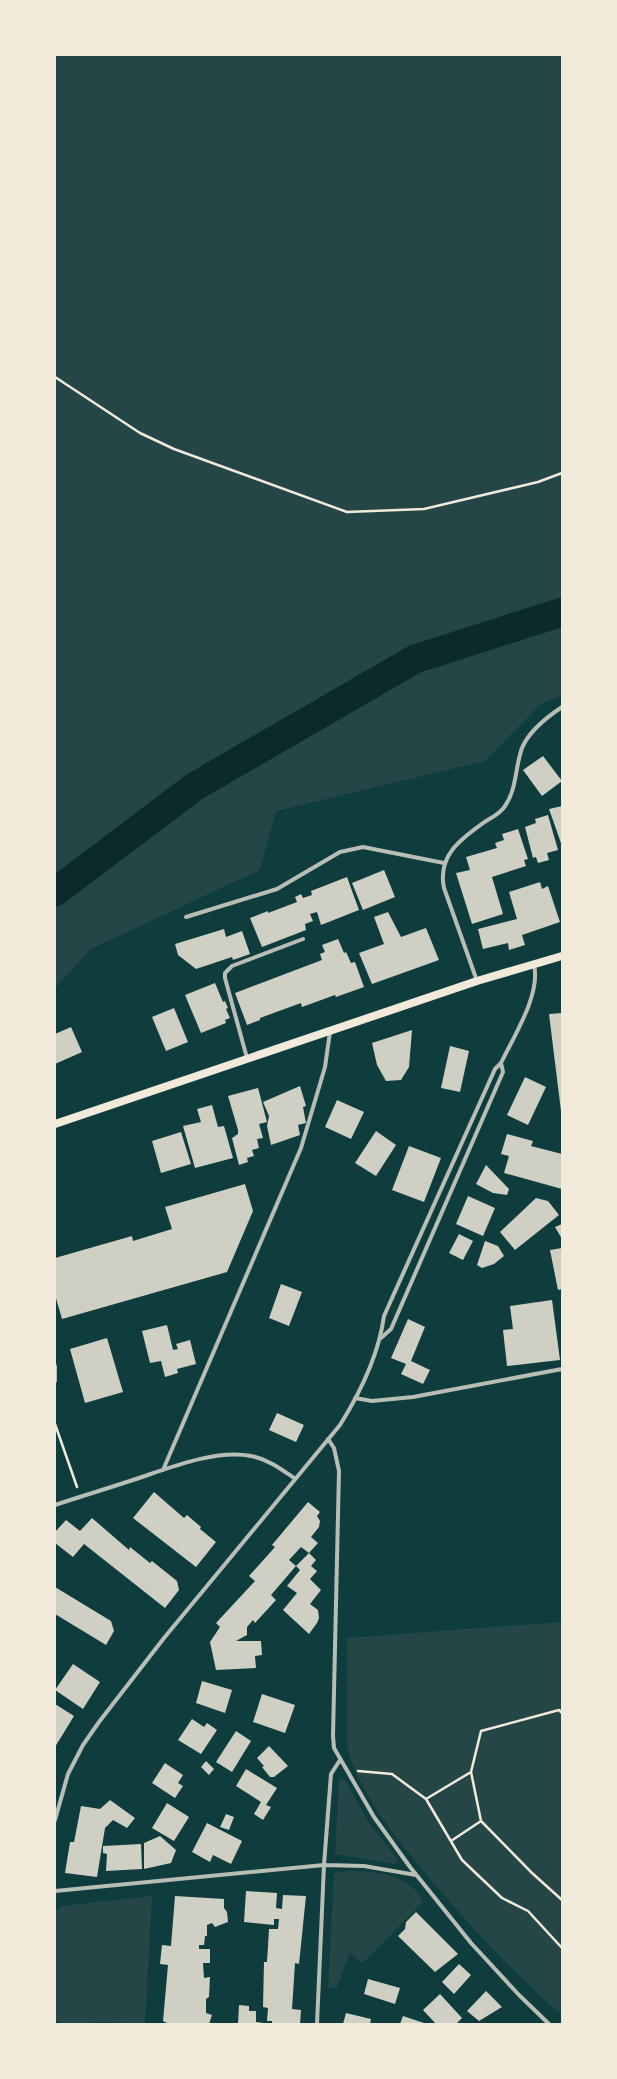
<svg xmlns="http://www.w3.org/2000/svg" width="617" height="2079" font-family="'PT Sans',sans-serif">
	<rect width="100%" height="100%" fill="#0f3d3e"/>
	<!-- green -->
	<path fill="#244646" d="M55 55H562V695L541 704 485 761 276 811 260 870 91 949 55 988Z
		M562 1622V2014C546 2003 533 1989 519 1975 488 1946 460 1914 432 1881 402 1845 357 1792 347 1746V1638Z
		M341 1778 345 1780 369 1823 397 1858V1862L393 1864 335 1854 339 1781Z
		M350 1871C377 1871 412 1875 423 1902L363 1963 350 1953 337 1987 328 1989 334 1873Z
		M152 1896 145 2024 105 2022 63 2024 55 2020V1912L62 1906Z"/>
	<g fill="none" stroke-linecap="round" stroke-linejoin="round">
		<!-- river -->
		<path stroke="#0a2a2b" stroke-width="29" d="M55 892 194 787 415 659 562 612"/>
	</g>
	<!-- building -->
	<path fill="#cfcfc3" d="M543 756 562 781 542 796 523 770Z
		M562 806V846L549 809Z
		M548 815 558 850 547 853 549 860 538 863 536 857 533 858 525 827 536 823 535 819Z
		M518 829 528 859 524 860 526 866 492 877 503 914 472 924 456 873 470 870 466 857 497 848 495 843 504 840 502 834Z
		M384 870 395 897 363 910 352 883Z
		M347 877 359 910 321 925 317 912 310 914 313 921 305 924 306 930 262 947 250 918 268 911V913L297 902 295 897 301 894 303 898 312 895 311 891Z
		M540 882 542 889 548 886 560 922 522 935 525 945 509 950 508 943 483 949 478 929 517 919 509 892Z
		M388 912 401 937 426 928 439 960 372 984 359 953 384 944 374 917Z
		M224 929 226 937 242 931 250 954 233 960 232 957 196 969 178 955 175 944Z
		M338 939 344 953 346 952 351 963 355 962 364 987 336 997 335 995 302 1007 301 1003 260 1018V1020L247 1025 235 993 322 960 320 954 325 952 322 945Z
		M215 983 223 1002 225 1001 228 1008 226 1009 230 1018 225 1020 226 1023 201 1033 185 995Z
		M174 1008 188 1042 166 1051 152 1017Z
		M562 1013V1111H561L549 1014Z
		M71 1027 82 1052 55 1064V1034Z
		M412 1030 409 1067 401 1080 386 1081 377 1065 372 1043Z
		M450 1046 469 1051 460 1092 441 1088Z
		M525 1077 546 1087 528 1125 507 1115Z
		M300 1086 306 1106 303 1107 306 1123 298 1125 300 1135 271 1145 267 1126 269 1116 263 1102Z
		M258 1088 267 1122 259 1124 263 1138 257 1139 259 1148 252 1150 254 1156 247 1158 248 1162 239 1165 232 1138 238 1134V1130L228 1096Z
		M337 1100 364 1112 351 1139 325 1127Z
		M212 1105 218 1127 224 1126 233 1158 195 1168 183 1126 201 1122 197 1109Z
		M376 1131 396 1145 376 1176 355 1163Z
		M181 1132 191 1164 161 1173 152 1141Z
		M507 1134 533 1141 531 1146 562 1154V1189L504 1173 509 1156 501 1154Z
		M409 1146 441 1158 424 1202 392 1190Z
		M486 1165 509 1189 507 1195 493 1193 476 1184Z
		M245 1184 253 1211 227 1272 62 1319 55 1295V1258L132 1236 133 1241 172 1229 165 1207Z
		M468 1196 495 1208 483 1236 456 1224Z
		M536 1198 548 1201 559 1215 515 1250 500 1232Z
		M562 1224V1239L555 1227Z
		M459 1234 473 1241 463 1260 449 1253Z
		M485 1241 498 1246 504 1256 494 1264 482 1268 477 1265Z
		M562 1248V1289L558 1290 550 1250Z
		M281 1284 302 1292 289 1326 269 1318Z
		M552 1300 560 1360 507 1366 503 1330 513 1329 510 1306Z
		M408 1319 425 1327 411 1361 430 1370 423 1384 401 1374 406 1364 391 1358Z
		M167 1325 173 1350 178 1349 176 1344 190 1340 196 1364 177 1369 178 1373 165 1377 161 1361 150 1363 142 1331Z
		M107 1338 123 1392 85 1403 70 1349Z
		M277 1413 304 1425 296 1442 269 1430Z
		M154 1492 184 1518 187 1515 201 1527 200 1529 216 1542 196 1567 133 1518Z
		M308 1502 320 1512 317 1516 320 1521 319 1527 311 1537 318 1543 309 1553 301 1547 289 1560 296 1566 271 1595 276 1600 255 1623 253 1620 247 1627V1635L236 1641H261L262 1655 255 1656 256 1668 216 1670 210 1642 220 1627 216 1623 255 1581 249 1576 275 1547 272 1545Z
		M92 1518 129 1550 130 1547 150 1563 152 1561 177 1581 179 1590 165 1608 84 1544 73 1557 55 1543V1532L66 1520 80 1531Z
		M309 1553 316 1560 311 1566 317 1571 310 1579 321 1590 310 1604 318 1610 319 1618 317 1623 309 1634 283 1610 297 1593 287 1586 300 1570 296 1566Z
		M55 1587 111 1621 114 1631 106 1645 55 1614Z
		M73 1664 100 1682 83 1709 55 1690Z
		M202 1681 232 1690 225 1713 196 1703Z
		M262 1694 295 1705 285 1733 253 1722Z
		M55 1704 74 1716 55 1747Z
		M192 1719 204 1727 207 1723 217 1730 201 1754 178 1740Z
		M236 1731 251 1741 232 1772 216 1762Z
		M269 1746 288 1766 274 1777H270L262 1767 264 1766 257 1758Z
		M206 1761 214 1769 209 1775 201 1767Z
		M165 1763 183 1775 178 1783 183 1786 175 1798 152 1783Z
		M246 1769 277 1788 266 1805 271 1807 263 1820 254 1814 261 1802 236 1786Z
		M110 1800 135 1818 127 1828 113 1820 105 1828 97 1877 65 1873 70 1842H74L81 1806 100 1809Z
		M167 1803 189 1817 174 1841 152 1828Z
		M226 1814 234 1817 229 1830 220 1827Z
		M207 1823 242 1841 231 1864 213 1855 210 1862 192 1852Z
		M160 1836 176 1850 171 1863 144 1869V1843Z
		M141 1844 142 1869 106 1871 107 1854 103 1853V1846Z
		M246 1891 277 1893 276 1908 282 1909 283 1895 306 1896 299 1964 295 1963 292 2009 301 2010 300 2024H272V2021H267L268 2008 263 2007 264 1962H267L269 1929H278L279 1919H274V1925L244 1922Z
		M175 1896 224 1899V1908L227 1912 228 1922 215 1927 212 1923 207 1925V1936H205L204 1945H199V1949H210V1963H203L204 1978 210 1977 209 1997 206 1999V2013L212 2015 209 2024H169L163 2021 168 1965 160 1964 162 1945 171 1946Z
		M416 1912 458 1954 435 1972 398 1936 405 1929 406 1922Z
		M459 1964 471 1975 454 1994 442 1982Z
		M368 1979 400 1988 395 2004 364 1994Z
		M486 1991 502 2007 479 2021 467 2011Z
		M440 1994 462 2018 456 2024H436L423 2010Z
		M239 2005 249 2006V2011H256V2022L271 2024H238Z
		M346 2013 371 2019 370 2024H343Z
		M403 2016 427 2024H400Z"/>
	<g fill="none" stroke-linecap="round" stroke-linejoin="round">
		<!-- path -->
		<path stroke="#f1e9da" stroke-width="2.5" d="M55 377 140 433 174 449 347 512 424 509 538 482 562 473
			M55 1424 77 1487
			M562 1713 559 1710 481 1731 471 1772 481 1821 532 1873 562 1900
			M358 1771 392 1774 426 1799 462 1860 502 1898 528 1911 562 1948
			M426 1799 471 1772
			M451 1841 481 1821"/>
		<!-- minor -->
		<path stroke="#b8beb3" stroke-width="4" d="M186 917 277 889 340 852 363 847 444 863
			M477 981 444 888C437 855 462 838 486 821 493 817 501 813 505 806 517 789 515 767 522 748 529 731 547 717 562 707
			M247 1058 225 978V973L232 966 303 939
			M381 1338 391 1329 503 1072 501 1063
			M55 1366V1381
			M355 1398 372 1401 413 1397 562 1369
			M328 1439 334 1448 339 1471 333 1736 334 1748 374 1817 410 1867 471 1943 519 1995 549 2024
			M163 1470 301 1148 325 1067 330 1032
			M55 1505C82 1496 109 1488 136 1479 169 1468 216 1449 251 1456 268 1459 281 1469 294 1478
			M55 1820 68 1774 83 1745 99 1722 164 1638 340 1425C360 1393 379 1353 384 1316L495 1069 501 1063C514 1036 541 994 534 965
			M55 1891 324 1865 364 1866 416 1875
			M317 2024 324 1865 331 1774 340 1760"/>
		<!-- secondary -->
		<path stroke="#f1e9da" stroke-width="8" d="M55 1124 477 981 562 956"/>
	</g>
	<!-- border -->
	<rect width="617" height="2079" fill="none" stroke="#f1e9da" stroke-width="112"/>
</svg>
